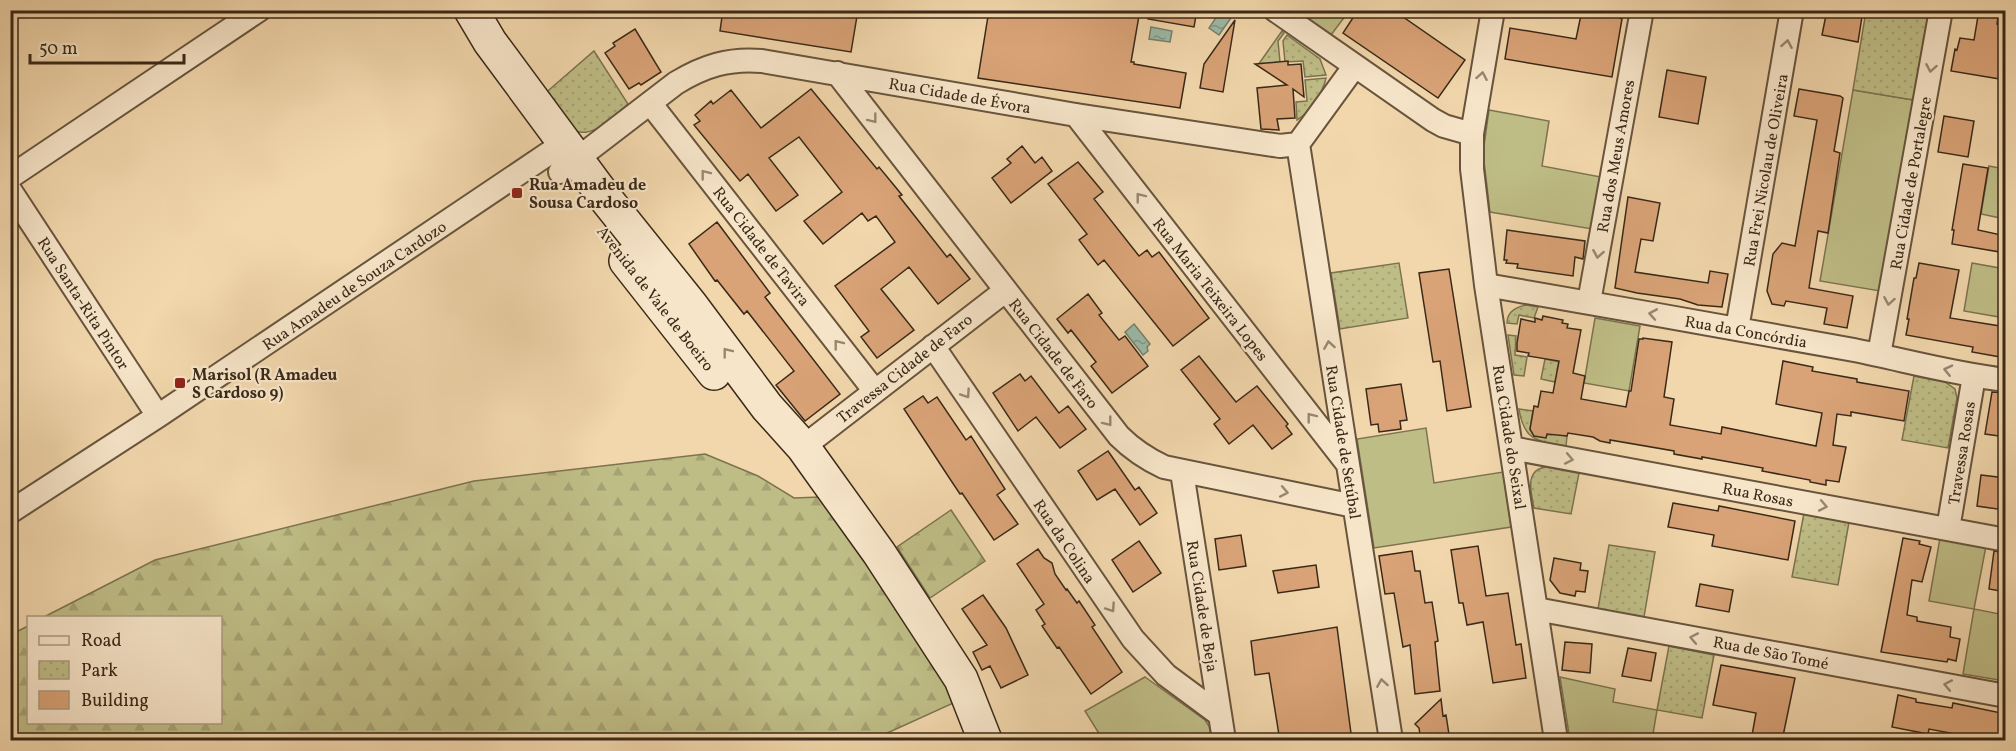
<svg xmlns="http://www.w3.org/2000/svg" width="2016" height="751" font-family="Vollkorn,serif">
	<defs>
		<pattern id="forest-firs" width="22" height="20" patternUnits="userSpaceOnUse" patternTransform="scale(1.5)"><rect width="22" height="20" fill="#bfbd86"/><path d="M5 1l3.5 6h-7zM16 11l3.5 6h-7z" fill="#a5a273"/></pattern>
		<pattern id="park-dots" width="8" height="8" patternUnits="userSpaceOnUse" patternTransform="scale(1.5)"><rect width="8" height="8" fill="#bfbd86"/><path d="M2 2h.1M6 6h.1" fill="none" stroke="#a5a273" stroke-width="1.8" stroke-linecap="round"/></pattern>
		<pattern id="water-ripples" width="26" height="14" patternUnits="userSpaceOnUse" patternTransform="scale(1.5)"><rect width="26" height="14" fill="#9cbaa7"/><path d="M2 4q2-2 4 0t4 0M15 11q2-2 4 0t4 0" fill="none" stroke="#809787"/></pattern>
	</defs>
	<rect width="100%" height="100%" fill="#f2d7ac"/>
	<filter id="stains"><feTurbulence type="fractalNoise" baseFrequency=".00333" numOctaves="4"/><feColorMatrix values="0 0 0 0 .2 0 0 0 0 .09 0 0 0 0 .02 0 0 0 .5 -.17"/></filter>
	<radialGradient id="worn" r=".72"><stop offset=".6" stop-color="#630" stop-opacity="0"/><stop offset="1" stop-color="#630" stop-opacity=".3"/></radialGradient>
	<!-- grass -->
	<path fill="#bfbd86" stroke="#7c734f" stroke-width="1.5" d="M1296 11H1349L1331 35Z
		M1853 90 1913 100 1880 291 1820 281Z
		M1489 110 1549 121 1542 166 1601 177 1592 229 1490 212 1483 153Z
		M1989 166 2005 169V219L1981 214Z
		M1972 263 2005 269V318L1964 311Z
		M1595 318 1640 326 1629 391 1584 383Z
		M1426 428 1434 483 1503 472 1511 527 1374 548 1357 439Z
		M1940 538 1986 546 1974 609 2005 615V681L1963 674 1974 609 1929 601Z
		M1145 677 1205 720 1209 726 1212 740H1103L1085 711Z
		M1560 677 1615 689 1613 702 1657 710 1652 740H1570Z"/>
	<!-- forest -->
	<path fill="url(#forest-firs)" stroke="#7c734f" stroke-width="1.5" d="M705 454 758 476 794 498 820 497 878 569 960 700 872 740H11L10 635 28 626V722H220V618L44 617 155 560 474 481Z
		M951 510 985 561 930 598 897 547Z"/>
	<!-- park -->
	<path fill="url(#park-dots)" stroke="#7c734f" stroke-width="1.5" d="M1866 11H1929L1913 100 1853 90Z
		M1282 31 1284 33 1278 41 1280 62 1258 65Z
		M1287 35 1320 59 1326 75 1305 77 1303 61 1285 62 1283 41Z
		M594 51 628 104C613 116 593 140 572 130L542 96Z
		M1326 78C1323 93 1310 112 1297 120L1296 102 1307 101 1305 80Z
		M1399 263 1408 318 1340 329 1331 273Z
		M1526 305 1538 307 1534 318 1519 315 1517 324 1507 323C1507 312 1516 307 1526 305Z
		M1508 335 1516 336 1515 355 1527 357 1524 376 1514 375Z
		M1545 359 1560 362 1555 382 1541 379Z
		M1914 376 1945 382 1955 389 1957 398 1948 448 1902 440Z
		M1519 409 1533 411 1530 429 1534 436 1556 434 1567 436 1566 446C1537 441 1524 441 1519 409Z
		M1547 467 1579 473 1571 514 1534 508C1531 492 1524 469 1547 467Z
		M1804 513 1849 522 1838 585 1792 577Z
		M1609 545 1655 552 1644 617 1598 609Z
		M1669 646 1714 655 1702 718 1657 710Z"/>
	<!-- water -->
	<path fill="url(#water-ripples)" stroke="#75806e" stroke-width="1.5" d="M1221 10 1226 11 1233 15 1219 35 1209 28Z
		M1151 27 1172 31 1170 42 1149 39Z
		M1134 324 1150 344 1147 347 1148 351 1143 355 1125 332Z"/>
	<!-- building -->
	<path fill="#d9a377" stroke="#3a2918" stroke-width="1.5" d="M723 10H858L851 52 720 31Z
		M989 10H1140L1131 62H1134V64L1186 73 1180 108 978 78Z
		M1149 10H1197L1194 27 1148 19Z
		M1358 10H1393L1465 60 1438 98 1343 33Z
		M1582 10H1621L1620 18 1622 19 1612 77 1505 59 1510 28 1576 39Z
		M1827 10H1863L1858 42 1822 35Z
		M1979 10H1999L1997 24 2006 25V80L1951 71 1955 49 1957 50 1960 38 1974 40Z
		M1235 20 1223 92 1200 88 1204 64Z
		M635 29 661 72 641 85 639 83 629 89 605 53 615 46 613 43Z
		M1288 61V65L1301 64 1304 97 1293 89 1295 118 1277 119 1279 130 1261 129 1257 88 1287 85 1255 64Z
		M1667 70 1706 77 1698 124 1659 117Z
		M811 89 877 169 879 167 902 195 899 196 947 257 950 254 970 279 938 304 909 267 881 289 914 330 877 358 861 337 869 331 835 286 895 242 876 216 868 221 862 213 823 244 804 221 842 192 799 137 769 158 798 195 776 211 748 174 740 181 694 125 700 121 695 115 711 101 713 104 731 90 761 128Z
		M1799 89 1840 96 1843 98 1834 151 1840 153 1828 233 1818 231 1809 288 1853 296 1847 328 1824 324 1827 308 1786 301 1784 306 1772 304 1767 291 1773 254 1782 243 1795 246 1817 120 1794 116Z
		M1944 116 1974 121 1968 157 1938 152Z
		M1022 146 1035 163 1042 157 1052 171 1011 203 992 178 1011 163 1007 159Z
		M1078 162 1103 192 1094 199 1139 256 1147 250 1152 257 1159 252 1209 318 1173 346 1104 260 1098 265 1079 240 1087 234 1048 184Z
		M1963 164 1988 168 1978 230 2006 236V253L1952 244 1954 230H1952Z
		M1628 197 1660 203 1653 241 1641 239 1635 272 1708 283 1710 271 1728 274 1722 307 1698 305 1680 299 1637 293 1615 288Z
		M717 222 770 293 765 297 840 394 805 421 776 385 794 371 747 311 744 314 717 280 715 281 689 244Z
		M1507 230 1585 241 1583 259 1575 257 1573 276 1517 268 1518 264 1506 263 1507 260H1504Z
		M1919 263 1959 270 1950 318 2006 327V358L1972 352 1973 347 1906 335 1909 319H1907L1914 278H1916Z
		M1449 269 1471 407 1447 411 1440 361 1433 362 1419 273Z
		M1088 294 1102 313 1099 315 1119 340 1125 336 1148 366 1112 393 1091 366 1096 362 1071 330 1068 333 1057 319Z
		M1543 316 1563 320 1562 323 1568 324 1567 328 1581 330 1573 373 1585 376 1581 399 1626 407 1629 391H1631L1639 339H1643V338L1672 342 1664 397 1674 399 1670 425 1721 434 1722 427 1816 446 1822 413 1776 404 1783 361 1813 367 1812 371 1857 379V382L1909 391 1904 421 1851 412V416L1837 414 1833 445 1846 447 1839 482 1826 480V485L1810 482V480L1762 471 1763 468 1702 457V459L1674 454V451L1610 440V443L1600 441 1593 437 1568 433 1567 436 1547 434 1546 438 1534 436 1530 429 1534 406 1538 407 1541 391 1553 393 1559 361 1528 356 1529 353 1517 351V343L1521 319 1535 322V318L1542 320Z
		M1199 356 1236 402 1257 386 1288 424 1286 426 1292 434 1272 449 1253 425 1229 444 1214 424 1220 419 1181 370Z
		M1020 374 1025 381 1031 376 1059 413 1068 406 1086 429 1060 448 1036 417 1018 431 993 393Z
		M1401 384 1407 420 1400 421 1401 429 1379 432 1378 424 1371 425 1366 389Z
		M1992 392 2006 393V437L1985 434Z
		M923 396 928 403 937 397 966 440 971 436 1005 489 997 495 1018 524 994 540 962 493 960 494 950 479 904 409Z
		M1108 451 1135 490 1139 487 1157 513 1140 525 1115 489 1097 500 1078 471Z
		M1981 475 2006 478 2004 510 1977 506Z
		M1673 503 1718 511 1719 506 1795 521 1788 560 1712 546 1714 535 1668 527Z
		M1241 535 1246 566 1219 570 1215 539Z
		M1903 538 1920 541 1919 544 1931 547 1922 582 1912 580 1907 615 1917 617V621L1951 627 1950 637 1960 639 1956 661 1948 659 1947 662 1881 652Z
		M1139 541 1161 573 1133 592 1112 560Z
		M1478 546 1486 596 1508 593 1516 645 1521 644 1526 678 1493 683 1483 622 1467 625 1463 603H1459L1451 550Z
		M1038 549 1044 558 1052 563 1055 574 1066 590 1067 589 1077 603 1079 601 1095 625 1092 627 1122 672 1091 694 1059 647 1057 648 1042 626 1045 624 1036 610 1044 604 1017 564Z
		M1412 551 1415 571H1420L1425 603 1432 602 1438 641 1435 642 1440 691 1415 694 1410 645 1403 647 1394 593 1385 594 1379 556Z
		M1994 551 2006 553V592L1989 589Z
		M1554 558 1581 563 1580 570 1588 571 1585 592 1576 591 1575 596 1560 593 1550 580Z
		M1316 565 1319 587 1278 593 1273 571Z
		M1700 584 1733 590 1729 612 1696 606Z
		M983 595 1006 628 1028 675 1001 688 990 666 982 670 973 652 987 645 962 609Z
		M1337 627 1352 741H1280L1269 673 1255 675 1251 641Z
		M1565 642 1592 644 1590 673 1562 670Z
		M1628 648 1656 653 1651 681 1622 676Z
		M1721 665 1795 678 1782 741H1751L1756 713 1713 705Z
		M1898 695 1916 699V702L1952 708 1953 703 2006 714V741H1993L1929 729 1928 734 1892 727Z
		M1441 699 1443 716 1446 715 1450 741H1421L1419 728 1415 724Z"/>
	<g fill="none" stroke-linecap="round" stroke-linejoin="round">
		<defs>
			<path id="street" d="M1275 10 1433 120 1444 126 1472 134
				M1493 10 1472 134V169L1486 285 1556 740
				M837 73 1119 436C1133 450 1147 459 1164 467L1354 506
				M650 103 874 390
				M1076 115 1346 462
				M1298 144 1391 740
				M560 172 676 83C704 66 729 58 762 61L1076 115 1280 146 1298 144 1354 67
				M10 177 259 10
				M10 190 158 416
				M1486 285C1609 306 1731 328 1854 350 1904 360 1954 374 2006 380
				M1589 302 1642 10
				M1737 329 1792 10
				M933 346 1133 639 1166 675 1220 715
				M1879 355 1941 10
				M803 447 1005 291
				M1511 448 2006 540
				M1182 472 1224 740
				M10 512 158 416 564 143
				M1948 529 1974 376
				M1536 609 2006 696"/>
			<path id="secondary" d="M471 10 490 42 606 199 691 305 767 407 803 447 879 553 961 679 985 740
				M626 261 714 373"/>
		</defs>
		<!-- street casing -->
		<use href="#street" stroke="#68543d" stroke-width="26"/>
		<!-- secondary casing -->
		<use href="#secondary" stroke="#3a2918" stroke-width="36"/>
		<!-- street -->
		<use href="#street" stroke="#f7e5c9" stroke-width="22"/>
		<!-- secondary -->
		<use href="#secondary" stroke="#f7e5c9" stroke-width="33"/>
	</g>
	<!-- one-way arrows -->
	<defs><path id="oneway-chevron" d="M-2-3.5L2.5 0L-2 3.5" fill="none" stroke-width="1.6" stroke-linecap="round" stroke-linejoin="round" transform="scale(1.5)"/></defs>
	<g stroke="#988770">
		<use href="#oneway-chevron" transform="translate(1787 44) rotate(-80)"/>
		<use href="#oneway-chevron" transform="translate(1931 68) rotate(100)"/>
		<use href="#oneway-chevron" transform="translate(1482 76) rotate(-80)"/>
		<use href="#oneway-chevron" transform="translate(873 119) rotate(52)"/>
		<use href="#oneway-chevron" transform="translate(705 174) rotate(-128)"/>
		<use href="#oneway-chevron" transform="translate(1140 197) rotate(-128)"/>
		<use href="#oneway-chevron" transform="translate(1598 254) rotate(100)"/>
		<use href="#oneway-chevron" transform="translate(1889 301) rotate(100)"/>
		<use href="#oneway-chevron" transform="translate(1653 314) rotate(-170)"/>
		<use href="#oneway-chevron" transform="translate(838 344) rotate(-128)"/>
		<use href="#oneway-chevron" transform="translate(1329 345) rotate(-99)"/>
		<use href="#oneway-chevron" transform="translate(727 352) rotate(-128)"/>
		<use href="#oneway-chevron" transform="translate(1948 370) rotate(-167)"/>
		<use href="#oneway-chevron" transform="translate(966 394) rotate(56)"/>
		<use href="#oneway-chevron" transform="translate(1311 417) rotate(-128)"/>
		<use href="#oneway-chevron" transform="translate(1108 422) rotate(52)"/>
		<use href="#oneway-chevron" transform="translate(1569 459) rotate(11)"/>
		<use href="#oneway-chevron" transform="translate(1284 492) rotate(11)"/>
		<use href="#oneway-chevron" transform="translate(1823 506) rotate(11)"/>
		<use href="#oneway-chevron" transform="translate(1111 608) rotate(56)"/>
		<use href="#oneway-chevron" transform="translate(1694 638) rotate(-169)"/>
		<use href="#oneway-chevron" transform="translate(1382 683) rotate(-99)"/>
		<use href="#oneway-chevron" transform="translate(1948 685) rotate(-169)"/>
	</g>
	<!-- markers -->
	<g fill="#8f2418" stroke="#f7e5c9" stroke-width="2">
		<rect x="511" y="187" width="12" height="12" rx="3"/>
		<rect x="174" y="377" width="12" height="12" rx="3"/>
	</g>
	<g text-anchor="middle" stroke-width="4.5" stroke-linejoin="round" paint-order="stroke">
		<!-- street labels -->
		<g font-size="16" fill="#3a2918" stroke="#f7e5c9">
			<text transform="translate(960 95) rotate(10)" y="6">Rua Cidade de Évora</text>
			<text transform="translate(1615 156) rotate(-80)" y="6">Rua dos Meus Amores</text>
			<text transform="translate(1765 170) rotate(-80)" y="6">Rua Frei Nicolau de Oliveira</text>
			<text transform="translate(1910 183) rotate(-80)" y="6">Rua Cidade de Portalegre</text>
			<text transform="translate(762 246) rotate(52)" y="6">Rua Cidade de Tavira</text>
			<text transform="translate(354 285) rotate(-34)" y="6">Rua Amadeu de Souza Cardozo</text>
			<text transform="translate(1211 289) rotate(52)" y="6">Rua Maria Teixeira Lopes</text>
			<text transform="translate(656 298) rotate(52)" y="6">Avenida de Vale de Boeiro</text>
			<text transform="translate(84 303) rotate(57)" y="6">Rua Santa-Rita Pintor</text>
			<text transform="translate(1746 331) rotate(10)" y="6">Rua da Concórdia</text>
			<text transform="translate(1054 353) rotate(52)" y="6">Rua Cidade de Faro</text>
			<text transform="translate(904 368) rotate(-38)" y="6">Travessa Cidade de Faro</text>
			<text transform="translate(1510 437) rotate(81)" y="6">Rua Cidade do Seixal</text>
			<text transform="translate(1344 442) rotate(81)" y="6">Rua Cidade de Setúbal</text>
			<text transform="translate(1961 453) rotate(-81)" y="6">Travessa Rosas</text>
			<text transform="translate(1758 494) rotate(11)" y="6">Rua Rosas</text>
			<text transform="translate(1065 541) rotate(56)" y="6">Rua da Colina</text>
			<text transform="translate(1203 606) rotate(81)" y="6">Rua Cidade de Beja</text>
			<text transform="translate(1771 652) rotate(11)" y="6">Rua de São Tomé</text>
		</g>
		<!-- poi labels -->
		<g font-size="16" font-weight="bold" fill="#3a2918" stroke="#f7e5c9" text-anchor="start">
			<text x="529" y="190">Rua Amadeu de<tspan x="529" dy="18">Sousa Cardoso</tspan></text>
			<text x="192" y="380">Marisol (R Amadeu<tspan x="192" dy="18">S Cardoso 9)</tspan></text>
		</g>
	</g>
	<!-- margin -->
	<rect width="2016" height="751" fill="none" stroke="#f2d7ac" stroke-width="36"/>
	<rect x="12" y="12" width="1992" height="727" fill="none" stroke="#3a2918" stroke-width="3"/>
	<rect x="18" y="18" width="1980" height="715" fill="none" stroke="#3a2918" stroke-width="1.5"/>
	<!-- legend -->
	<rect x="27" y="616" width="195" height="108" fill="#f7e5c9" stroke="#ab9a82" stroke-width="1.5"/>
	<rect x="39" y="636" width="30" height="9" fill="#f7e5c9" stroke="#ab9a82" stroke-width="1.5"/>
	<text x="81" y="646" font-size="18" fill="#3a2918">Road</text>
	<rect x="39" y="661" width="30" height="18" fill="url(#park-dots)" stroke="#ab9a82" stroke-width="1.5"/>
	<text x="81" y="676" font-size="18" fill="#3a2918">Park</text>
	<rect x="39" y="691" width="30" height="18" fill="#d9a377" stroke="#ab9a82" stroke-width="1.5"/>
	<text x="81" y="706" font-size="18" fill="#3a2918">Building</text>
	<!-- scale -->
	<path d="M30 54v9h154v-9" fill="none" stroke="#3a2918" stroke-width="3"/>
	<text x="39" y="54" font-size="18" fill="#3a2918" stroke="#f7e5c9" stroke-width="4.5" paint-order="stroke">50 m</text>
	<rect width="100%" height="100%" filter="url(#stains)"/>
	<rect width="100%" height="100%" fill="url(#worn)"/>
</svg>
